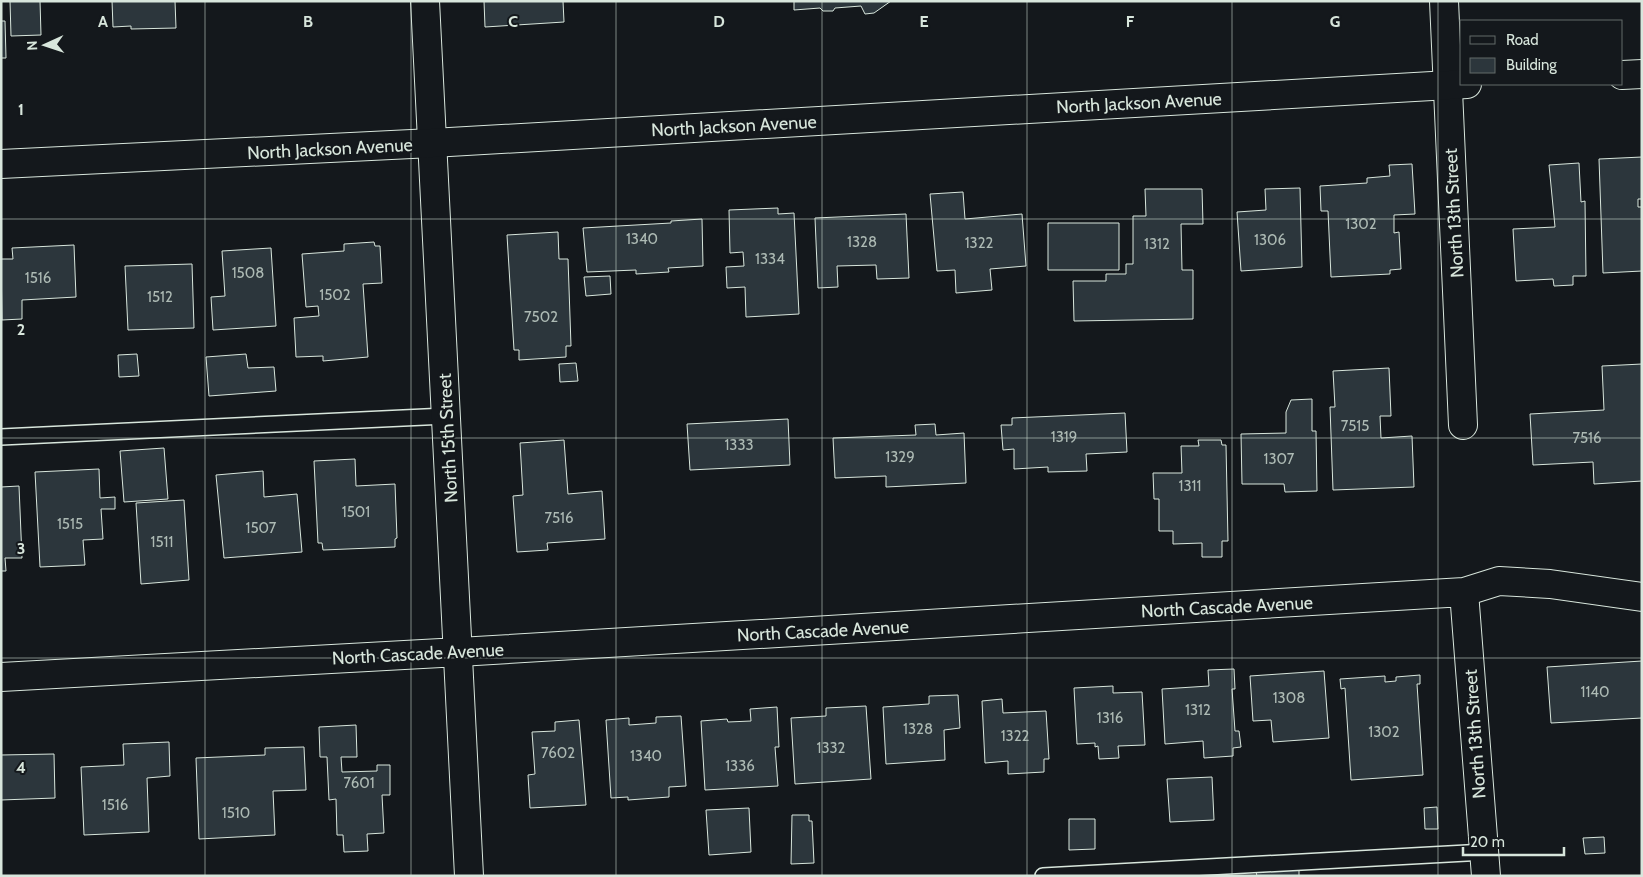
<svg xmlns="http://www.w3.org/2000/svg" width="1643" height="877" font-family="Cabin,sans-serif">
	<rect width="100%" height="100%" fill="#14181c"/>
	<!-- building -->
	<path fill="#2c363c" stroke="#d8e6dc" d="M10 1H40L41 35 11 36Z
		M112 1H175L176 28 131 29V26L113 27Z
		M484 1H563L564 22 485 27Z
		M794 1H891L874 13 865 14 861 6 835 8 833 11H823L820 8 794 10Z
		M1 21H5L6 58H1Z
		M1642 157V199H1638V207H1642V271L1603 273 1599 159Z
		M1579 163 1581 202 1585 201 1586 276H1573V285L1554 286 1553 279 1516 281 1513 229 1555 227 1549 165Z
		M1412 164 1415 214 1394 215V233L1399 232 1401 269 1390 270V274L1331 277 1328 211H1321L1320 186 1367 183V178L1390 176 1389 165Z
		M1300 188 1302 267 1241 271 1237 212 1266 210 1265 189Z
		M1145 189H1202L1203 224H1181L1182 270H1193V319L1074 321 1073 281H1106V274H1126V264H1133V216H1146Z
		M963 192 965 219 1022 214 1026 266 990 269 992 290 956 293 955 270 937 271 930 194Z
		M778 208V214L794 213 799 314 746 317 745 287 727 288 726 267 744 266 743 252 730 253 729 210Z
		M906 214 909 278 877 279 876 265 837 266 838 287 818 288 815 218Z
		M702 219 703 266 668 268 669 272 636 274V270L587 272 583 228 671 223V221Z
		M1048 223H1119V270H1048Z
		M558 232 559 259H568L571 346H566V357L519 360V350H514L507 235Z
		M374 242 375 246H380L382 283 363 284 368 357 323 361V356L296 357 294 318 319 316 318 306 306 307 302 254 344 251V244Z
		M74 245 76 297 22 300V319L2 320 1 259H13L12 248Z
		M271 248 276 326 213 330 211 297 225 296 222 251Z
		M192 264 194 328 128 330 125 266Z
		M610 276 611 294 586 296 584 277Z
		M137 354 139 376 119 377 118 355Z
		M246 354 248 368 274 367 276 391 209 396 206 357Z
		M576 363 578 381 560 382 559 364Z
		M1642 364V481L1594 484 1593 462 1533 465 1530 414 1604 410 1602 366Z
		M1389 368 1391 416H1380L1381 438 1412 436 1414 487 1333 490 1330 407H1335L1333 371Z
		M1312 399V431H1316L1317 491 1285 492 1284 484H1242L1241 434 1286 433V412L1291 400Z
		M1125 413 1127 452 1086 454 1087 471 1048 472V467L1014 469V449L1003 450 1001 425H1012V418Z
		M788 419 790 465 690 470 687 424Z
		M935 424 936 435 964 433 966 483 886 487V476L835 478 833 438 916 435 915 425Z
		M564 440 568 494 602 491 605 539 547 543 548 550 517 552 513 496 523 495 520 443Z
		M1198 440H1221L1222 445H1226L1228 541H1222V557H1202V543L1173 544V531H1159V499H1154L1153 473H1182L1181 446H1199Z
		M164 448 168 499 124 502 120 451Z
		M355 459 356 486 395 484 397 538 395 539V547L323 550 322 543H318L314 461Z
		M99 469 100 498 115 497V509H101L103 539 83 540 85 565 40 567 35 472Z
		M263 471 264 497 297 494 302 552 224 558 216 475Z
		M19 486 22 558H5L6 571H1V487Z
		M184 500 189 580 141 584 136 503Z
		M1642 661V718L1551 723 1547 667Z
		M1234 669 1235 689H1232L1235 731H1239L1241 747 1233 748V756L1204 758 1203 741 1165 744 1162 689 1209 686 1208 670Z
		M1324 671 1329 738 1273 742 1271 720 1253 721 1250 676Z
		M1420 675V684H1417L1423 775 1351 780 1345 688 1341 689 1340 679 1385 676V682L1396 681V677Z
		M1113 686V693L1142 692 1145 745 1118 746 1119 758 1099 759 1098 746 1095 747V743L1077 744 1074 688Z
		M958 695 960 728 944 730 945 760 886 764 883 707 929 704V696Z
		M1002 699 1003 713 1046 711 1049 759H1044V772L1008 774V761L985 763 982 701Z
		M866 706 871 779 795 784 791 718 826 716V708Z
		M777 707 779 747H775L778 786 705 790 701 721 727 719 728 722 751 721 750 709Z
		M681 716 686 786 669 787V797L628 800V797L611 798 606 720 629 718V725L656 723V717Z
		M579 720 586 805 530 808 528 775 535 774 532 732 555 731V722Z
		M356 725 357 757H341L342 772 377 771V765H390V795H382L384 833 367 834 368 851 344 852 343 835H337L336 799 329 800 327 757H320L319 727Z
		M169 742 170 776 147 778 149 832 84 835 81 767 124 765 123 744Z
		M304 747 306 790 273 791 275 835 199 839 196 758 265 755V748Z
		M54 754 55 798 1 800V755Z
		M1212 777 1214 820 1170 822 1167 779Z
		M1437 807 1438 829H1425L1424 808Z
		M749 808 751 852 709 855 706 810Z
		M792 815H809V821H812L814 863 791 864Z
		M1069 819H1095V849L1069 850Z
		M1604 837 1605 853 1585 854 1583 838Z
		M1299 869V876H1257L1256 872Z"/>
	<g fill="none" stroke-linecap="round" stroke-linejoin="round">
		<defs>
			<path id="service" d="M1 437 446 416
				M1043 876 1485 852"/>
			<path id="minor" d="M425 1 469 876
				M1444 1 1463 425
				M1464 592 1486 876
				M1 677 459 652 1464 592 1499 581 1550 584 1642 597"/>
			<path id="secondary" d="M1622 75 1642 74
				M1 164 432 143 1467 84"/>
		</defs>
		<!-- service casing -->
		<use href="#service" stroke="#d8e6dc" stroke-width="18"/>
		<!-- minor casing -->
		<use href="#minor" stroke="#d8e6dc" stroke-width="30"/>
		<!-- secondary casing -->
		<use href="#secondary" stroke="#d8e6dc" stroke-width="30"/>
		<!-- service -->
		<use href="#service" stroke="#14181c" stroke-width="15"/>
		<!-- minor -->
		<use href="#minor" stroke="#14181c" stroke-width="28"/>
		<!-- secondary -->
		<use href="#secondary" stroke="#14181c" stroke-width="28"/>
	</g>
	<!-- grid -->
	<path fill="none" stroke="#d8e6dc" stroke-width="1" stroke-opacity="0.55" d="M205 1V876M411 1V876M616 1V876M822 1V876M1027 1V876M1232 1V876M1438 1V876M1 219H1642M1 438H1642M1 658H1642"/>
	<g text-anchor="middle" stroke-width="4" stroke-linejoin="round" paint-order="stroke">
		<!-- number labels -->
		<g font-size="15" fill="#adbab4">
			<text x="1361" y="229">1302</text>
			<text x="642" y="244">1340</text>
			<text x="1270" y="245">1306</text>
			<text x="862" y="247">1328</text>
			<text x="979" y="248">1322</text>
			<text x="1157" y="249">1312</text>
			<text x="770" y="264">1334</text>
			<text x="248" y="278">1508</text>
			<text x="38" y="283">1516</text>
			<text x="335" y="300">1502</text>
			<text x="160" y="302">1512</text>
			<text x="541" y="322">7502</text>
			<text x="1355" y="431">7515</text>
			<text x="1064" y="442">1319</text>
			<text x="1587" y="443">7516</text>
			<text x="739" y="450">1333</text>
			<text x="900" y="462">1329</text>
			<text x="1279" y="464">1307</text>
			<text x="1190" y="491">1311</text>
			<text x="356" y="517">1501</text>
			<text x="559" y="523">7516</text>
			<text x="70" y="529">1515</text>
			<text x="261" y="533">1507</text>
			<text x="162" y="547">1511</text>
			<text x="1595" y="697">1140</text>
			<text x="1289" y="703">1308</text>
			<text x="1198" y="715">1312</text>
			<text x="1110" y="723">1316</text>
			<text x="918" y="734">1328</text>
			<text x="1384" y="737">1302</text>
			<text x="1015" y="741">1322</text>
			<text x="831" y="753">1332</text>
			<text x="558" y="758">7602</text>
			<text x="646" y="761">1340</text>
			<text x="740" y="771">1336</text>
			<text x="359" y="788">7601</text>
			<text x="115" y="810">1516</text>
			<text x="236" y="818">1510</text>
		</g>
		<!-- street labels -->
		<g font-size="18" fill="#d8e6dc" stroke="#14181c">
			<text transform="translate(1139 103) rotate(-3)" y="6">North Jackson Avenue</text>
			<text transform="translate(734 126) rotate(-3)" y="6">North Jackson Avenue</text>
			<text transform="translate(330 149) rotate(-3)" y="6">North Jackson Avenue</text>
			<text transform="translate(1454 213) rotate(-93)" y="6">North 13th Street</text>
			<text transform="translate(448 438) rotate(-93)" y="6">North 15th Street</text>
			<text transform="translate(1227 607) rotate(-3)" y="6">North Cascade Avenue</text>
			<text transform="translate(823 631) rotate(-3)" y="6">North Cascade Avenue</text>
			<text transform="translate(418 654) rotate(-3)" y="6">North Cascade Avenue</text>
			<text transform="translate(1475 734) rotate(-94)" y="6">North 13th Street</text>
		</g>
	</g>
	<g font-size="16" text-anchor="middle" font-weight="bold" fill="#d8e6dc" stroke="#14181c" stroke-width="4" stroke-linejoin="round" paint-order="stroke">
		<text x="103" y="27">A</text>
		<text x="308" y="27">B</text>
		<text x="513" y="27">C</text>
		<text x="719" y="27">D</text>
		<text x="924" y="27">E</text>
		<text x="1130" y="27">F</text>
		<text x="1335" y="27">G</text>
		<text x="21" y="115">1</text>
		<text x="21" y="335">2</text>
		<text x="21" y="554">3</text>
		<text x="21" y="773">4</text>
	</g>
	<!-- border -->
	<rect width="1643" height="877" fill="none" stroke="#d8e6dc" stroke-width="5"/>
	<!-- legend -->
	<rect x="1460" y="20" width="162" height="65" fill="#14181c" stroke="#626a69"/>
	<rect x="1470" y="36" width="25" height="8" fill="#14181c" stroke="#626a69"/>
	<text x="1506" y="45" font-size="15" fill="#d8e6dc">Road</text>
	<rect x="1470" y="58" width="25" height="15" fill="#2c363c" stroke="#626a69"/>
	<text x="1506" y="70" font-size="15" fill="#d8e6dc">Building</text>
	<!-- north arrow -->
	<g transform="translate(45 45) rotate(267)" stroke="#14181c" stroke-width="4" paint-order="stroke">
	<path d="M0-4L9 19L0 12L-9 19Z" fill="#d8e6dc"/>
	<text y="-8" font-size="14" font-weight="bold" text-anchor="middle" fill="#d8e6dc">N</text>
	</g>
	<!-- scale -->
	<path d="M1463 847v8h101v-8" fill="none" stroke="#d8e6dc" stroke-width="2.5"/>
	<text x="1470" y="847" font-size="15" fill="#d8e6dc" stroke="#14181c" stroke-width="4" paint-order="stroke">20 m</text>
</svg>
